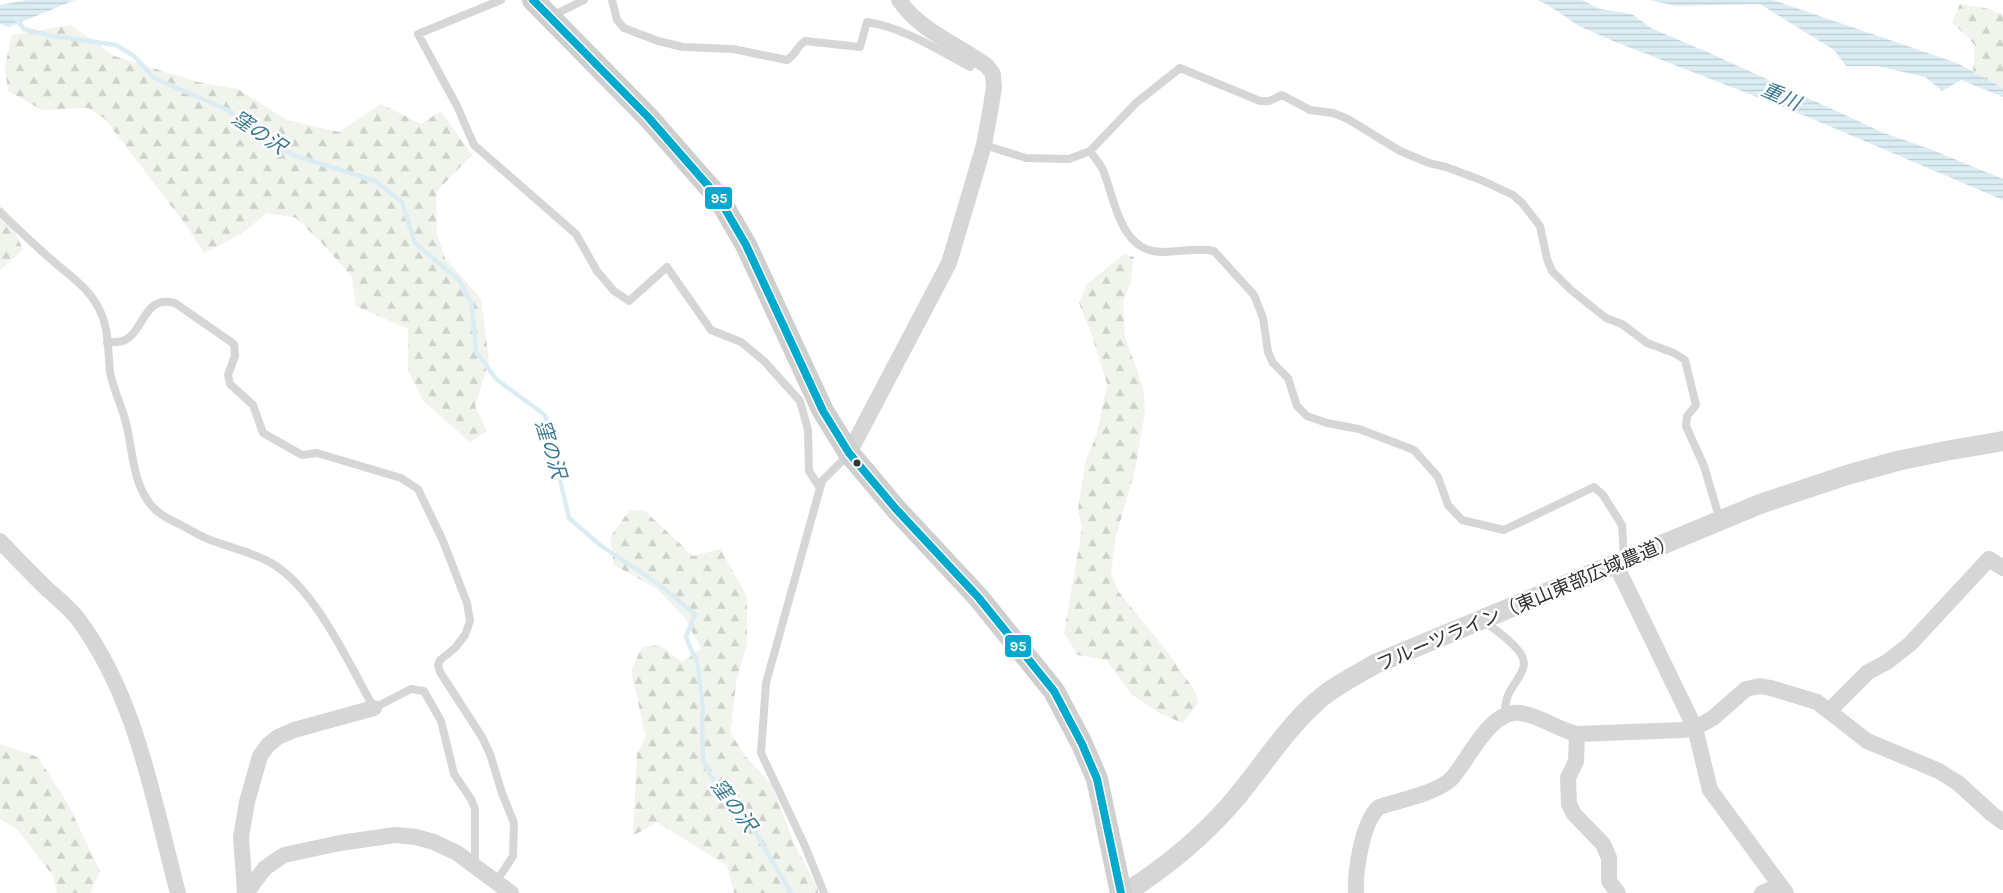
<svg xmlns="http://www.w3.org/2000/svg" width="2003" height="893" font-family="Karla,'Noto Sans JP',sans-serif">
	<defs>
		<pattern id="forest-firs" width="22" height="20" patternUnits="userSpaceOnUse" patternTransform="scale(1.25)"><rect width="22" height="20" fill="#f1f4ec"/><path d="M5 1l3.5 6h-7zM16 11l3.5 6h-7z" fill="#cfd2cb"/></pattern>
		<pattern id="water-rules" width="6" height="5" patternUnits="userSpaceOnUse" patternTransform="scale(1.25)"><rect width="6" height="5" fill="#dbedf3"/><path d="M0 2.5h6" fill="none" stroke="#bcccd1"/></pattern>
	</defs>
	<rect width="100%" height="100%" fill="#fff"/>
	<!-- forest -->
	<path fill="url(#forest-firs)" d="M1960 4 1986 8 2003 15V88L1973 72 1975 45 1952 22Z
		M71 25 114 56 198 82 238 89 287 120 339 132 381 104 421 124 441 111 472 155 436 192 437 234 445 258 481 299 489 361 475 406 487 431 470 442 423 401 408 370V329L356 306 352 277 320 241 296 218 267 213 241 234 204 253 185 224 105 119 88 108 42 110 8 91 5 66 12 35Z
		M0 206 7 212 23 250 0 270Z
		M1124 254 1134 257 1130 284 1123 302 1125 337 1143 387 1145 411 1135 470 1116 536 1111 573 1118 591 1166 650 1195 691 1198 703 1183 723 1161 714 1132 695 1106 660 1077 655 1064 633 1082 529 1078 509 1086 460 1097 434 1107 384 1092 336 1079 303 1086 285Z
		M644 510 693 556 720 549 747 596V643L736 684 730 732 745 756 772 785 794 844 818 889V893H734L727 866 657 822 633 836 637 753 646 737 631 671 642 647 659 645 682 662 701 648 684 617 657 589 614 565 610 537 629 511Z
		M0 744 38 757 68 804 100 871 90 893H57L53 876 18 830 0 819Z"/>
	<!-- water -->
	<path fill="url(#water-rules)" d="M27 0H75L9 27 0 24V5Z
		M1537 0H1582L1600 9 1632 14 1651 28 1714 55 1884 133 1930 149 2003 179V200L1808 117 1613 41 1579 26 1548 5Z
		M1649 0H1773L1957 63 2003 88V97L1961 80 1942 91 1925 77 1877 66H1846L1834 50 1760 4 1676 6Z"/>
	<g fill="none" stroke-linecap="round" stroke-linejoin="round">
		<!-- stream -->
		<path stroke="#dbedf3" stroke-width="4.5" d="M16 19 24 29 47 35 116 45 134 56 154 78 228 110 269 143 296 156 375 181 402 202 415 243 459 280 472 304 476 351 496 379 545 415 569 518 600 545 657 583 695 614 686 637 698 666 703 709 702 721 703 759 710 775 753 828 791 893"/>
		<!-- service -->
		<path stroke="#d6d6d6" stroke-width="8" d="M501 0 418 34 457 106 474 145 576 234 597 271 614 291 629 301 667 267 711 330 741 342 764 361 800 401 808 430 809 471 820 488
			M612 0 617 20 624 28 658 41 683 47 733 49 787 60C796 55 796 47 805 41L860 47 867 22C905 28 936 49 970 67L976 58
			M552 16 584 0
			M984 145 1026 158 1069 159 1090 151C1094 157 1100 164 1103 170 1114 197 1119 244 1153 251 1170 255 1194 246 1214 251L1254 295 1263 318 1268 352 1273 363 1288 378 1297 406 1307 416 1327 423 1359 429 1414 450 1438 477 1448 505 1462 520 1504 530 1594 487 1603 495 1622 525 1624 558
			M1090 151 1136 103 1180 68 1260 101H1269L1282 95 1310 110 1333 113 1348 119 1400 151 1429 163 1446 167 1481 180 1513 195 1522 203 1540 226 1547 259 1552 271 1571 290 1606 318 1622 324 1647 343 1674 353 1685 360 1696 405 1687 416 1686 426 1704 466 1720 520
			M0 212C18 229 35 246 53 261 71 277 91 289 101 313 109 331 108 353 110 372 113 389 122 406 126 423 133 450 132 482 151 505 158 514 169 519 179 524 191 530 203 538 216 542 235 549 255 553 273 564 316 590 349 664 374 708L411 689 424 691 441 721 454 774 471 799 475 809V866
			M107 343C112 342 119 342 123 341 145 332 143 294 175 303L234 344 235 356 228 375 230 384 253 405 263 433 302 455 317 453 401 478 418 489 443 541 467 603 470 621 465 635 455 648 440 660 438 665 440 672 482 737 490 754 502 793 514 823 513 856 496 882
			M1484 621C1495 630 1508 638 1517 649 1533 666 1517 677 1509 693 1505 701 1505 708 1505 716
			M824 893 805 846 761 753 766 683 822 481 848 455"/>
		<!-- minor -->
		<path stroke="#d6d6d6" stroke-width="16" d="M849 453 949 263 984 145 991 106 994 87 993 74 987 66C957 44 921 32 899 0
			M0 541C14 556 28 570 43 585 54 596 68 606 78 619 137 698 153 800 178 893
			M1616 565 1695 728 1710 790 1786 893
			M1829 711 1868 672 1887 662 1910 644 1989 559 2003 568
			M1577 734 1576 761 1568 778 1569 804 1574 814 1603 844 1609 858V881L1618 893
			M245 893 241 837 247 802 260 756 268 745 278 737 294 730 374 708
			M246 893 265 868 284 855 340 843 395 835 416 837 434 842 457 853 511 893
			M1356 893C1355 871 1362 822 1379 807 1400 800 1435 794 1451 779 1468 762 1489 709 1520 713 1539 715 1558 730 1577 734L1683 730 1695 728 1713 718 1746 689 1760 686 1771 688 1817 702 1867 741 1939 771 1958 783 1992 814 2003 822
			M1762 893 1780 885"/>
		<!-- tertiary -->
		<path stroke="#d6d6d6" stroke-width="20" d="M1125 893C1163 869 1200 839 1230 805 1259 772 1282 733 1315 703 1332 687 1355 676 1375 664L1760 504 1847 475 1897 461 1945 451 2003 441"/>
		<!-- secondary -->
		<path stroke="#cfcfcf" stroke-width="22" d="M533 0 648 117 718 197 746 245 823 411 849 453 896 509 978 597 1054 691 1082 744 1097 779 1121 893"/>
		<defs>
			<path id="bus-1" d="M533 0 648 117 718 197 746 245 823 411 849 453 896 509 978 597 1054 691 1082 744 1097 779 1121 893"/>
		</defs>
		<!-- bus-1 casing -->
		<use href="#bus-1" stroke="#fff" stroke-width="11"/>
		<!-- bus-1 -->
		<use href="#bus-1" stroke="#00a9ce" stroke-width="8"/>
	</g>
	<!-- markers -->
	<circle fill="#323232" stroke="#fff" stroke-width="2" cx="857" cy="463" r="4.5"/>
	<g text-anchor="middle" stroke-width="5" stroke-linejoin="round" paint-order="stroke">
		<!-- street labels -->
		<g font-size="19" fill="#323232" stroke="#fff">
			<text transform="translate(1526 602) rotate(-23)" y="7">フルーツライン（東山東部広域農道）</text>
		</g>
		<!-- water labels -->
		<g font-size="20" font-style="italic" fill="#397a91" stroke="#fff">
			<text transform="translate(1781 96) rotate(24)" y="7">重川</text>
			<text transform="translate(259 132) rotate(34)" y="7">窪の沢</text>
			<text transform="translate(551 449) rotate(73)" y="7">窪の沢</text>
			<text transform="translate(734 805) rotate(53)" y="7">窪の沢</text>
		</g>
	</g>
	<g stroke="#fff" stroke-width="2">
		<rect x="704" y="186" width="29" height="24" rx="5" fill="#00a9ce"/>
		<rect x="1004" y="634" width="28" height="24" rx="5" fill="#00a9ce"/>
	</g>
	<g font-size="14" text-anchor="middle" font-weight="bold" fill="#fff">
		<text x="719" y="203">95</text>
		<text x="1018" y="651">95</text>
	</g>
</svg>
